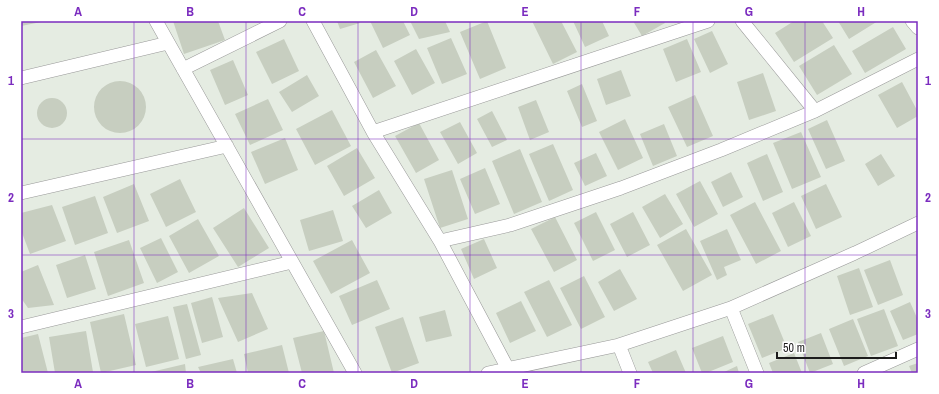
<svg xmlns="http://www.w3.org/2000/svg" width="939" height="394" font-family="'Archivo Narrow',sans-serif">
	<rect width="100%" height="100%" fill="#e5ece2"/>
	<!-- building -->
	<path fill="#c7cec0" d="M21 21H41V22L21 26Z
		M173 21H218L225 40 184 54Z
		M337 21H359L360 23 340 29Z
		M370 21H403L410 35 383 48Z
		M410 21H445L450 32 419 39Z
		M487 21 506 68 480 79 460 32Z
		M532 21H561L577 52 553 64Z
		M573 21H602L609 36 585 47Z
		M633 21H664L665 23 642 36Z
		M794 21H822L833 38 794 62 775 33Z
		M838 21H878L849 39Z
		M893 27 906 49 865 73 852 51Z
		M712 31 728 64 710 73 694 39Z
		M451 38 467 74 442 84 427 48Z
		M284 39 299 71 272 84 256 52Z
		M687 39 701 72 676 82 663 49Z
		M834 45 852 74 817 95 799 66Z
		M416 49 435 83 412 95 394 61Z
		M376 50 396 86 373 98 354 62Z
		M233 60 248 95 225 105 210 70Z
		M621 70 631 96 606 105 597 79Z
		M763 73 776 111 749 120 737 82Z
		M307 75 319 96 292 112 279 92Z
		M94 107a26 26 0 1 1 52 0a26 26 0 1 1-52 0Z
		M902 82 918 112V116L897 128 878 95Z
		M582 84 597 121 582 127 567 91Z
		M695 95 713 136 687 147 668 107Z
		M37 113a15 15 0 1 1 30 0a15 15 0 1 1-30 0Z
		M268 99 283 130 250 145 235 114Z
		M536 100 549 132 530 140 518 107Z
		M332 110 351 146 315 165 296 129Z
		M492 111 507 140 492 147 477 119Z
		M625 119 643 158 618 170 599 132Z
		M827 120 845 161 826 169 808 129Z
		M460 122 477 153 458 164 440 132Z
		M419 123 439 160 416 173 395 136Z
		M664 124 677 156 653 166 640 134Z
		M801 132 821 177 792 189 773 143Z
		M285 138 298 170 265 184 251 152Z
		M553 144 573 190 549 201 529 154Z
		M357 148 375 178 344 196 327 166Z
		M520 149 542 202 514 214 492 161Z
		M596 153 607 176 585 186 574 163Z
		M767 154 783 192 763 201 747 163Z
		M881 154 895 176 878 186 865 164Z
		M485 168 500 204 475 214 460 179Z
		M452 170 468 219 440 228 424 179Z
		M731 172 743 197 723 207 711 182Z
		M180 179 196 212 166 227 150 194Z
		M700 181 718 214 694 227 676 194Z
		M134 184 149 221 117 233 103 197Z
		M826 184 842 217 816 229 801 196Z
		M379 190 392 213 366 228 352 206Z
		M665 194 683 224 660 238 642 207Z
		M95 196 108 233 75 245 62 207Z
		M755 202 781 251 756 264 730 215Z
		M794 202 811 236 788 247 772 213Z
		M52 205 66 241 30 254 21 230V213Z
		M244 208 269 248 238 267 213 228Z
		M333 210 343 241 309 251 300 220Z
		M596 212 615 250 593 261 574 223Z
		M633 212 650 245 627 257 610 224Z
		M555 217 577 260 554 272 531 229Z
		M198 219 219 256 189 273 169 236Z
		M686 229 712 275 683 291 657 245Z
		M727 229 741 260 724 267 727 275 717 280 700 241Z
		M161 238 178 272 157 283 140 248Z
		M484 239 497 268 474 279 461 249Z
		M129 240 144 283 108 296 94 252Z
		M352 240 370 273 331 294 313 261Z
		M85 255 96 289 67 298 56 265Z
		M890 260 903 295 878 305 864 270Z
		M38 265 54 305 28 308 21 298V272Z
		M859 268 873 307 850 315 837 276Z
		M620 269 637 299 614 311 598 282Z
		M584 276 605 317 581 329 560 288Z
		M377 280 390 309 352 325 339 296Z
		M549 280 572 325 547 337 524 292Z
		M252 293 268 329 238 342 218 298Z
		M212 297 223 337 202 343 191 303Z
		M521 301 536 331 510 343 496 313Z
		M910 302 918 320V334L903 340 890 311Z
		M187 304 201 355 186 359 173 307Z
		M884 309 898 346 871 356 857 319Z
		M445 310 452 336 426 342 419 317Z
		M124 314 136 365 101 373 90 322Z
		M773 314 787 348 762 358 748 324Z
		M168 316 179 359 146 367 135 324Z
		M403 317 419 363 392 373 375 327Z
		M853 319 868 356 844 366 829 329Z
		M86 331 93 372 88 373H55L49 337Z
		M324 331 334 373H302L293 338Z
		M821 333 833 364 810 373 798 342Z
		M38 334 48 373H21V338Z
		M723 336 733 362 706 373H702L692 348Z
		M282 345 289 373H248L244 354Z
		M676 350 686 373H653L648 362Z
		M794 353 802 373H773L769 363Z
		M233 359 237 373H201L198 367Z
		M918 363V373H912L909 366Z
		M185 364 186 373H151V372Z
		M737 366 739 373H722Z"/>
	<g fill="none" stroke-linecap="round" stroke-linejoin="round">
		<defs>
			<path id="minor" d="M156 21 355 373
				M313 21 373 132 440 241
				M742 21 815 111
				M912 21 918 28
				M183 69 280 21
				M21 78 168 43
				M373 132 708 21
				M21 193 227 146
				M731 308 757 373
				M21 327 292 262
				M619 345 630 373
				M508 369 440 241 510 225 621 188 721 150 815 111 918 59
				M488 373 619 345 731 308 855 253 918 223
				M864 373 918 349"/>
		</defs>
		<!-- minor casing -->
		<use href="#minor" stroke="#999" stroke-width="14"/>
		<!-- minor -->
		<use href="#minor" stroke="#fff" stroke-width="13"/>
	</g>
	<!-- grid -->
	<path fill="none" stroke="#7b2cbf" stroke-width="1" stroke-opacity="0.55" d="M134 21V373M246 21V373M358 21V373M470 21V373M581 21V373M693 21V373M805 21V373M21 139H918M21 255H918"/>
	<!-- border -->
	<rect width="939" height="394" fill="none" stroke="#ffffff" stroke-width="44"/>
	<!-- scale -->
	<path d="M777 352v6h119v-6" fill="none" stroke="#1c1c1c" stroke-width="2"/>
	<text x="783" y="352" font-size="12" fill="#1c1c1c" stroke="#ffffff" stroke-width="3" paint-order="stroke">50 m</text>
	<rect x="22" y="22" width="895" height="350" fill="none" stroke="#7b2cbf" stroke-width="1.5"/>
	<g font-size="13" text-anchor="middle" font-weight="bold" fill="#7b2cbf">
		<text x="78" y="16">A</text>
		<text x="190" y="16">B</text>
		<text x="302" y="16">C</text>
		<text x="414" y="16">D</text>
		<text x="525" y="16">E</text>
		<text x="637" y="16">F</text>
		<text x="749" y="16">G</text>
		<text x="861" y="16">H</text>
		<text x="11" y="85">1</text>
		<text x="928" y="85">1</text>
		<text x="11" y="202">2</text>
		<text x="928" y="202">2</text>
		<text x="11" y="318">3</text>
		<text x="928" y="318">3</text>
		<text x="78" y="388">A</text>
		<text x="190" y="388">B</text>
		<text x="302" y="388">C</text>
		<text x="414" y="388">D</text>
		<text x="525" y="388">E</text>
		<text x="637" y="388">F</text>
		<text x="749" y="388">G</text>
		<text x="861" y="388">H</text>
	</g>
</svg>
